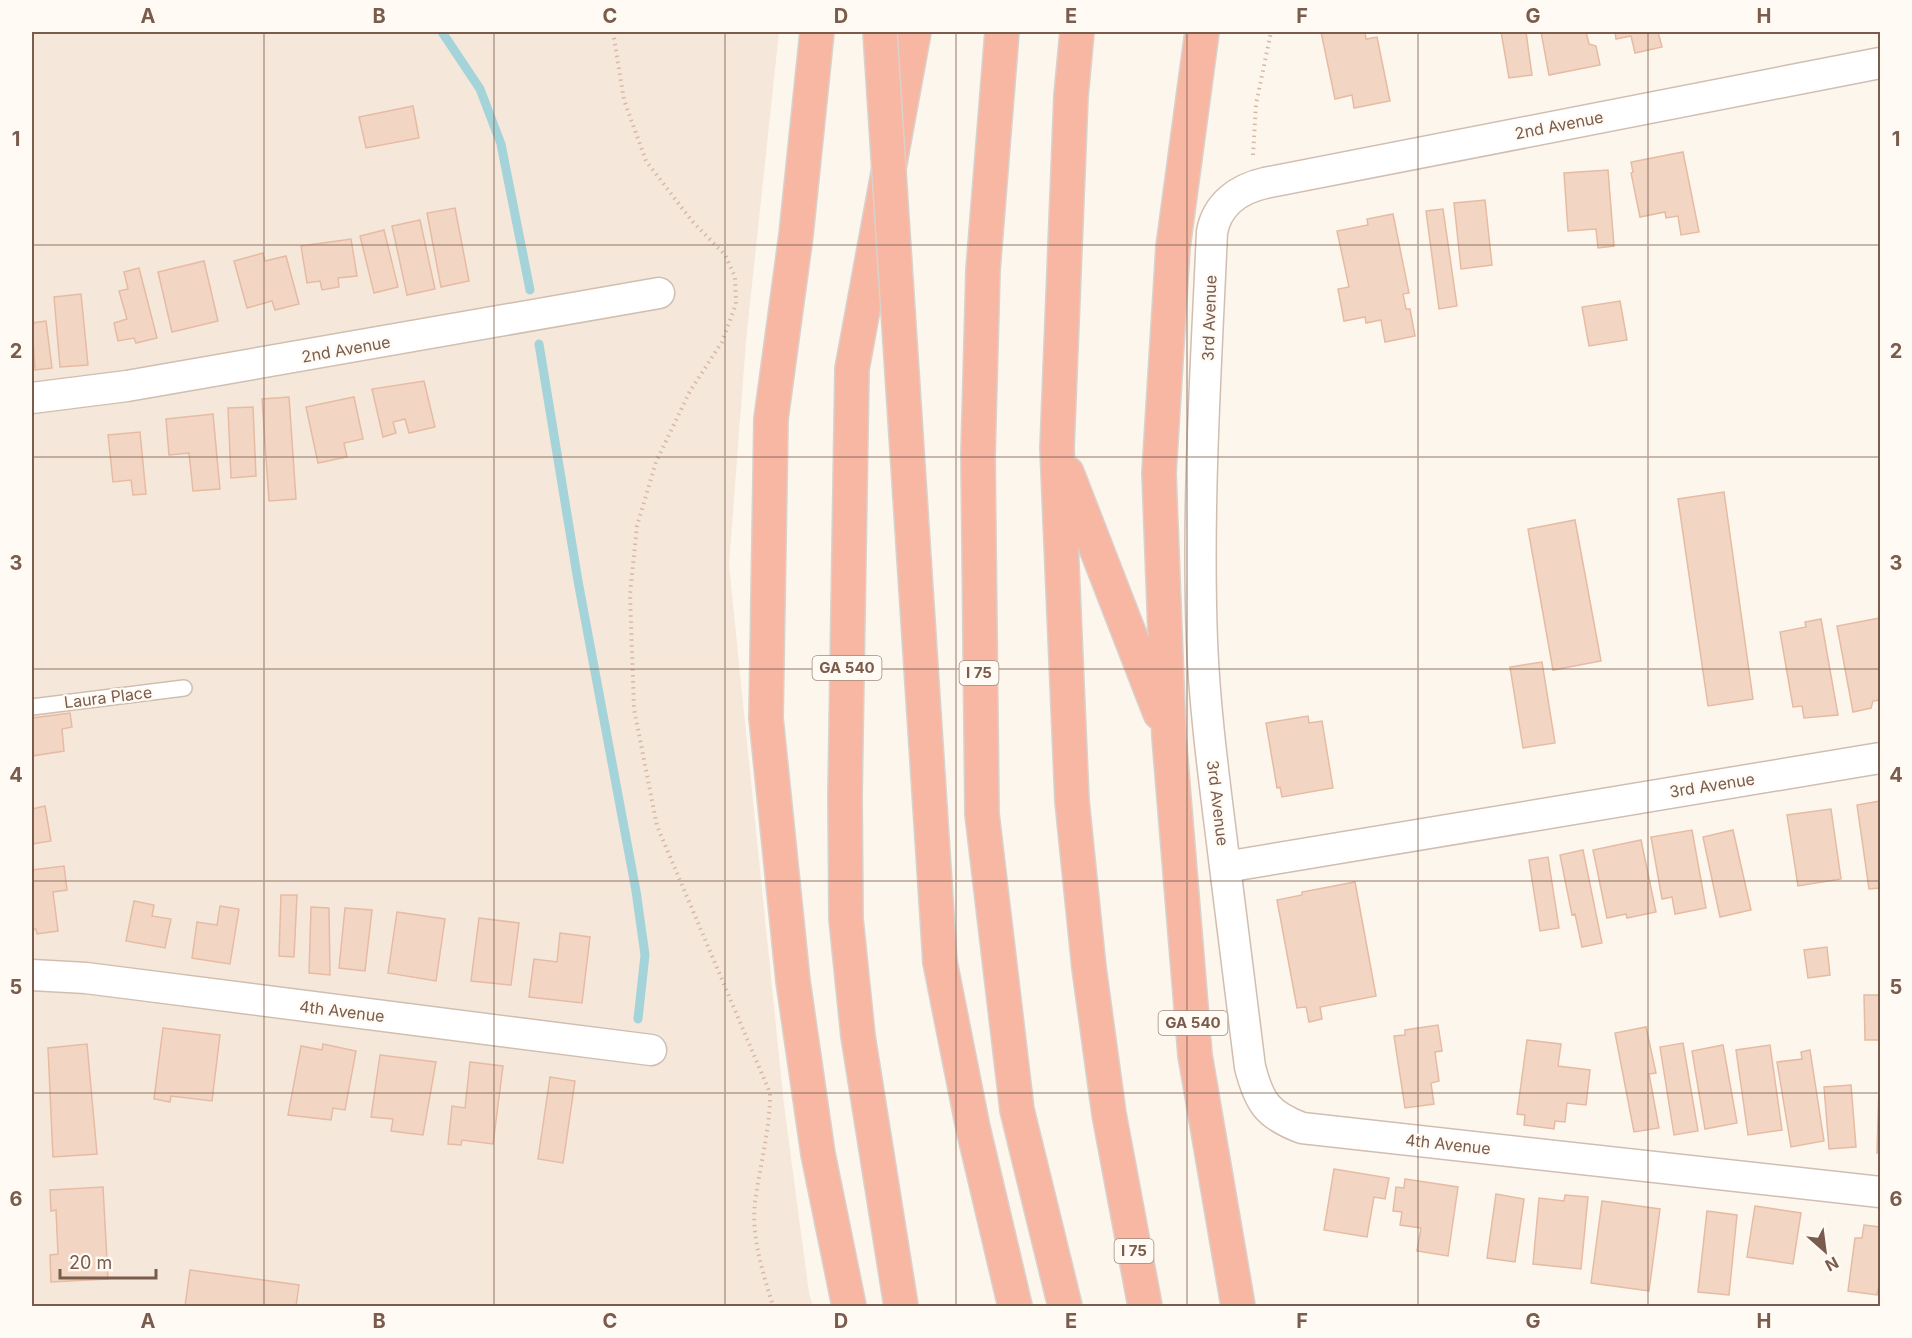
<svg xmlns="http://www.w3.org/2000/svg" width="1912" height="1338" font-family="Inter,sans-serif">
	<rect width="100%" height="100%" fill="#fdf6ec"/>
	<!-- residential -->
	<path fill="#f5e8da" d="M32 32H779L746 341 729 565 784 1105 809 1293 813 1306H32Z"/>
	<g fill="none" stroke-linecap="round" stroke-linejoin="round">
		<!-- stream -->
		<path stroke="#a5d3da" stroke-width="9" d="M442 32 480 89 501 144 530 290
			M539 344 578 581 636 891 645 955 638 1019"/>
	</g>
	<!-- building -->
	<path fill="#f3d5c3" stroke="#e6bba3" stroke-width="1.5" d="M1321 32H1365L1366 39 1377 37 1390 101 1354 108 1352 95 1335 99Z
		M1501 32H1526L1532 75 1509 78Z
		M1541 32H1586L1589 44 1596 46 1600 65 1549 75Z
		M1615 32H1658L1662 47 1635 53 1631 36 1616 39Z
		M413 106 419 138 366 148 359 117Z
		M1683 152 1699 232 1681 235 1678 216 1666 218 1665 212 1640 217 1631 173 1633 172 1631 162Z
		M1608 170 1614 246 1598 248 1596 229 1568 231 1564 173Z
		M1485 200 1492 265 1461 269 1454 203Z
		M455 208 469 281 441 287 427 213Z
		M1443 209 1457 306 1439 309 1426 211Z
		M1393 214 1409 293 1403 294 1406 309H1410L1415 336 1385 342 1381 320 1366 323 1365 317 1344 321 1338 289 1349 287 1337 231 1368 225 1367 219Z
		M420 220 435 289 407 295 392 226Z
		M384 230 398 287 374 293 360 236Z
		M351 239 357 276 338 278 339 287 322 290 320 281 307 283 301 246Z
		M263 253 265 261 286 256 299 304 275 310 272 301 247 308 234 261Z
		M204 261 218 321 172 332 158 272Z
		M139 268 157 338 136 343 134 338 118 341 114 323 127 319 119 291 128 289 124 272Z
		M81 294 88 365 60 367 54 297Z
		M1620 301 1627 340 1589 346 1582 307Z
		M46 321 52 368 35 370 32 323Z
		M424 381 435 427 409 433 405 419 393 422 396 433 383 437 372 389Z
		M289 397 296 499 269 501 262 399Z
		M354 397 363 439 344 443 347 457 318 463 306 407Z
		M253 407 256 476 231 478 228 408Z
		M213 414 220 489 193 491 189 453 169 455 166 419Z
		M140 432 146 494 133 495 131 480 113 482 108 435Z
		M1724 492 1753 699 1708 706 1678 499Z
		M1575 520 1601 661 1553 670 1528 529Z
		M1880 618V700L1873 701 1871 708 1853 712 1837 626Z
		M1821 619 1838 715 1804 718 1802 706 1793 707 1780 632 1806 627 1805 622Z
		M1542 662 1555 743 1523 748 1510 667Z
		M70 713 72 727 62 729 64 751 32 756V718Z
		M1308 716 1309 723 1322 721 1333 788 1282 797 1280 787 1277 788 1266 723Z
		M1880 801V888L1869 889 1857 805Z
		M45 806 51 841 32 844V809Z
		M1831 809 1841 879 1798 886 1787 815Z
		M1692 830 1706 908 1675 914 1672 897 1662 899 1651 837Z
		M1733 830 1751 910 1720 917 1703 837Z
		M1641 840 1656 912 1627 918 1626 914 1607 918 1593 850Z
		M1583 850 1602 943 1582 947 1575 914 1572 915 1560 855Z
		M1548 857 1559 928 1540 931 1529 860Z
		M64 866 67 890 53 892 58 931 37 934 36 929 32 930V870Z
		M1355 882 1376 996 1320 1007 1322 1019 1309 1022 1306 1007 1297 1008 1277 900 1302 895V892Z
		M281 895H297L294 957 279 956Z
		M134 901 154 905 152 916 171 919 165 948 126 941Z
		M220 906 239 909 230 964 192 958 197 922 217 925Z
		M311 907 329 908 330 975 309 973Z
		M345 908 372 910 365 971 339 968Z
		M397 912 445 919 436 981 388 973Z
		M479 918 519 923 511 985 471 981Z
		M560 933 590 937 582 1003 529 997 534 959 557 962Z
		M1827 947 1830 975 1808 978 1804 950Z
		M1864 995H1880V1040H1865Z
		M1438 1025 1442 1051 1435 1052 1439 1081 1431 1083 1434 1104 1405 1108 1394 1036 1405 1035V1030Z
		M1646 1027 1656 1073 1649 1074 1659 1128 1634 1132 1615 1033Z
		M163 1028 220 1035 212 1101 171 1096 170 1102 154 1099Z
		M1527 1040 1561 1044 1558 1066 1590 1070 1586 1105 1567 1103 1565 1122 1555 1121 1554 1129 1524 1125 1525 1115 1517 1114Z
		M1683 1043 1698 1131 1674 1135 1660 1047Z
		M87 1044 97 1154 53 1157 48 1048Z
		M323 1044 356 1051 345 1110 333 1108 331 1120 288 1115 301 1046 322 1050Z
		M1723 1045 1737 1123 1705 1129 1692 1051Z
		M1770 1045 1782 1130 1748 1135 1736 1050Z
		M1810 1050 1824 1141 1791 1147 1777 1062 1802 1059 1801 1052Z
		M380 1055 436 1062 423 1135 391 1131 393 1119 371 1117Z
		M470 1062 503 1066 493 1144 462 1140 461 1145 448 1144 452 1106 465 1108Z
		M550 1077 575 1081 563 1163 538 1159Z
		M1851 1085 1856 1147 1829 1149 1824 1087Z
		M1879 1086H1880V1153H1877Z
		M1334 1169 1389 1178 1385 1199 1374 1197 1367 1237 1324 1230Z
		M1405 1179 1458 1187 1448 1256 1417 1251 1421 1228 1400 1225 1402 1212 1393 1211 1396 1187 1404 1188Z
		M103 1187 108 1279 51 1282 50 1255 58 1254 56 1210 51 1211 50 1190Z
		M1496 1194 1524 1199 1515 1262 1487 1258Z
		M1565 1195 1588 1197 1581 1269 1533 1264 1539 1198 1564 1201Z
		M1602 1201 1660 1209 1649 1291 1591 1283Z
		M1755 1206 1801 1213 1793 1264 1747 1257Z
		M1707 1211 1737 1215 1729 1295 1698 1292Z
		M1864 1225 1880 1227V1280L1877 1295 1848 1291 1855 1238H1862Z
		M190 1270 299 1285 296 1306H185Z"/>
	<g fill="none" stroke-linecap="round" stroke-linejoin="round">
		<defs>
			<path id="service" d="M32 707 184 688"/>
			<path id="minor" d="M1880 63 1265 183C1238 189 1217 205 1212 232 1206 368 1197 505 1202 641 1205 717 1216 792 1225 867L1880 758
				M32 398 127 386 659 293
				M1225 867 1250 1067C1259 1102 1267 1115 1302 1128L1880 1192
				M32 975 86 978 651 1050"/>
			<path id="motorway" d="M817 32 796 235 771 419 766 718 793 981 818 1154 849 1306
				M1002 32 983 270 978 454 982 814 1017 1110 1065 1306
				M1077 32 1071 96 1057 448 1072 801 1089 968 1109 1114 1145 1306
				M1202 32 1173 247 1159 473 1169 737 1195 1055 1238 1306
				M1067 473 1160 713
				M940 962 973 1128 1015 1306
				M901 1306 858 1036 846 919 845 795 852 369 914 32"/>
		</defs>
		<!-- service casing -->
		<use href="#service" stroke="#d1beb0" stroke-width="18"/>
		<!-- minor casing -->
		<use href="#minor" stroke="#d1beb0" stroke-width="33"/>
		<!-- motorway casing -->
		<use href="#motorway" stroke="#dad1cd" stroke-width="36"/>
		<!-- path -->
		<path stroke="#d9b8a5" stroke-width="4" stroke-dasharray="1.5 4.5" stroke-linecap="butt" d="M613 32 624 100 646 161 692 221 725 255 735 277 736 304 722 342 690 391 656 462 637 526 630 594 634 709 657 826 770 1093C770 1130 760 1165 755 1202 751 1237 763 1273 773 1306
			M1253 155 1256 104 1271 32"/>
		<!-- service -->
		<use href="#service" stroke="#fff" stroke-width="15"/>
		<!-- minor -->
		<use href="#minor" stroke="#fff" stroke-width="30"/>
		<!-- motorway -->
		<use href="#motorway" stroke="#f7b7a3" stroke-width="33"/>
		<defs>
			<path id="motorway-bridge" d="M880 32 940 962"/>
		</defs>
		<!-- motorway-bridge casing -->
		<use href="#motorway-bridge" stroke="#dad1cd" stroke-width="36" stroke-linecap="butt"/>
		<!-- motorway-bridge -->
		<use href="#motorway-bridge" stroke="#f7b7a3" stroke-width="33"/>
	</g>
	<!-- grid -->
	<path fill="none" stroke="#7a5c4d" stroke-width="1.5" stroke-opacity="0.55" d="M264 32V1306M494 32V1306M725 32V1306M956 32V1306M1187 32V1306M1418 32V1306M1648 32V1306M32 245H1880M32 457H1880M32 669H1880M32 881H1880M32 1093H1880"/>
	<g text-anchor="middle" stroke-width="4.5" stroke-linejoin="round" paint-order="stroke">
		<!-- shield labels -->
		<g fill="#fffaf3" stroke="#a28b7f" stroke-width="1.5">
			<rect x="812.5" y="656" width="69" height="24" rx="4.5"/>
			<rect x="959.5" y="661" width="39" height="24" rx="4.5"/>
			<rect x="1158.5" y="1011" width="69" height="24" rx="4.5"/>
			<rect x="1114.5" y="1239" width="39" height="24" rx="4.5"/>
		</g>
		<g font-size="15" font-weight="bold" fill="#7a5c4d">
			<text x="847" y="673">GA 540</text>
			<text x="979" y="678">I 75</text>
			<text x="1193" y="1028">GA 540</text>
			<text x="1134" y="1256">I 75</text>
		</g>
		<!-- street labels -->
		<g font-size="16" fill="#7a5c4d" stroke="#fffaf3">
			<text transform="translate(1559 125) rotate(-11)" y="6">2nd Avenue</text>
			<text transform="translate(1209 318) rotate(-88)" y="6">3rd Avenue</text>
			<text transform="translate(346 349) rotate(-10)" y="6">2nd Avenue</text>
			<text transform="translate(108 697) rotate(-7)" y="6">Laura Place</text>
			<text transform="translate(1712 785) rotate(-9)" y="6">3rd Avenue</text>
			<text transform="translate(1218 803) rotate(83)" y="6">3rd Avenue</text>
			<text transform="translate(342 1011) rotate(7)" y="6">4th Avenue</text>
			<text transform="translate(1448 1144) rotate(6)" y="6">4th Avenue</text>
		</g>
	</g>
	<!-- border -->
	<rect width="1912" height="1338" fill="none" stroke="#fffaf3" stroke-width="66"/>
	<!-- north arrow -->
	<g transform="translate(1825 1251) rotate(152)" stroke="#fffaf3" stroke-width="4.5" paint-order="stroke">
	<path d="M0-4.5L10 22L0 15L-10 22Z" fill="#7a5c4d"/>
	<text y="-9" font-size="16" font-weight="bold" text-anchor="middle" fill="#7a5c4d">N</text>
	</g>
	<!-- scale -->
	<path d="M60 1269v9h96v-9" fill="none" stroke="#7a5c4d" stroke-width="3"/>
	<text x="69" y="1269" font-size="18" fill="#7a5c4d" stroke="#fffaf3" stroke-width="4.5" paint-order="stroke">20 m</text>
	<rect x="33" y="33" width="1846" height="1272" fill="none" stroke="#7a5c4d" stroke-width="2"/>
	<g font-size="20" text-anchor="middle" font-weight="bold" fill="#7a5c4d">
		<text x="148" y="23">A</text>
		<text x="379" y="23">B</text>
		<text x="610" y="23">C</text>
		<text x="841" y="23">D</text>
		<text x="1071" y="23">E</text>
		<text x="1302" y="23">F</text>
		<text x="1533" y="23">G</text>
		<text x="1764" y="23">H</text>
		<text x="16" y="146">1</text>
		<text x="1896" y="146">1</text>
		<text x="16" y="358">2</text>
		<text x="1896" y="358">2</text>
		<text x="16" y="570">3</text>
		<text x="1896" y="570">3</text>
		<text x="16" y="782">4</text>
		<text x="1896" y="782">4</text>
		<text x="16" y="994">5</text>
		<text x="1896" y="994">5</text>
		<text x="16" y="1206">6</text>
		<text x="1896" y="1206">6</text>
		<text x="148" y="1328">A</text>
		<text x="379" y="1328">B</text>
		<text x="610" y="1328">C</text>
		<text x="841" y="1328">D</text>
		<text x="1071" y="1328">E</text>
		<text x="1302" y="1328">F</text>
		<text x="1533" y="1328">G</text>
		<text x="1764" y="1328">H</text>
	</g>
</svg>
